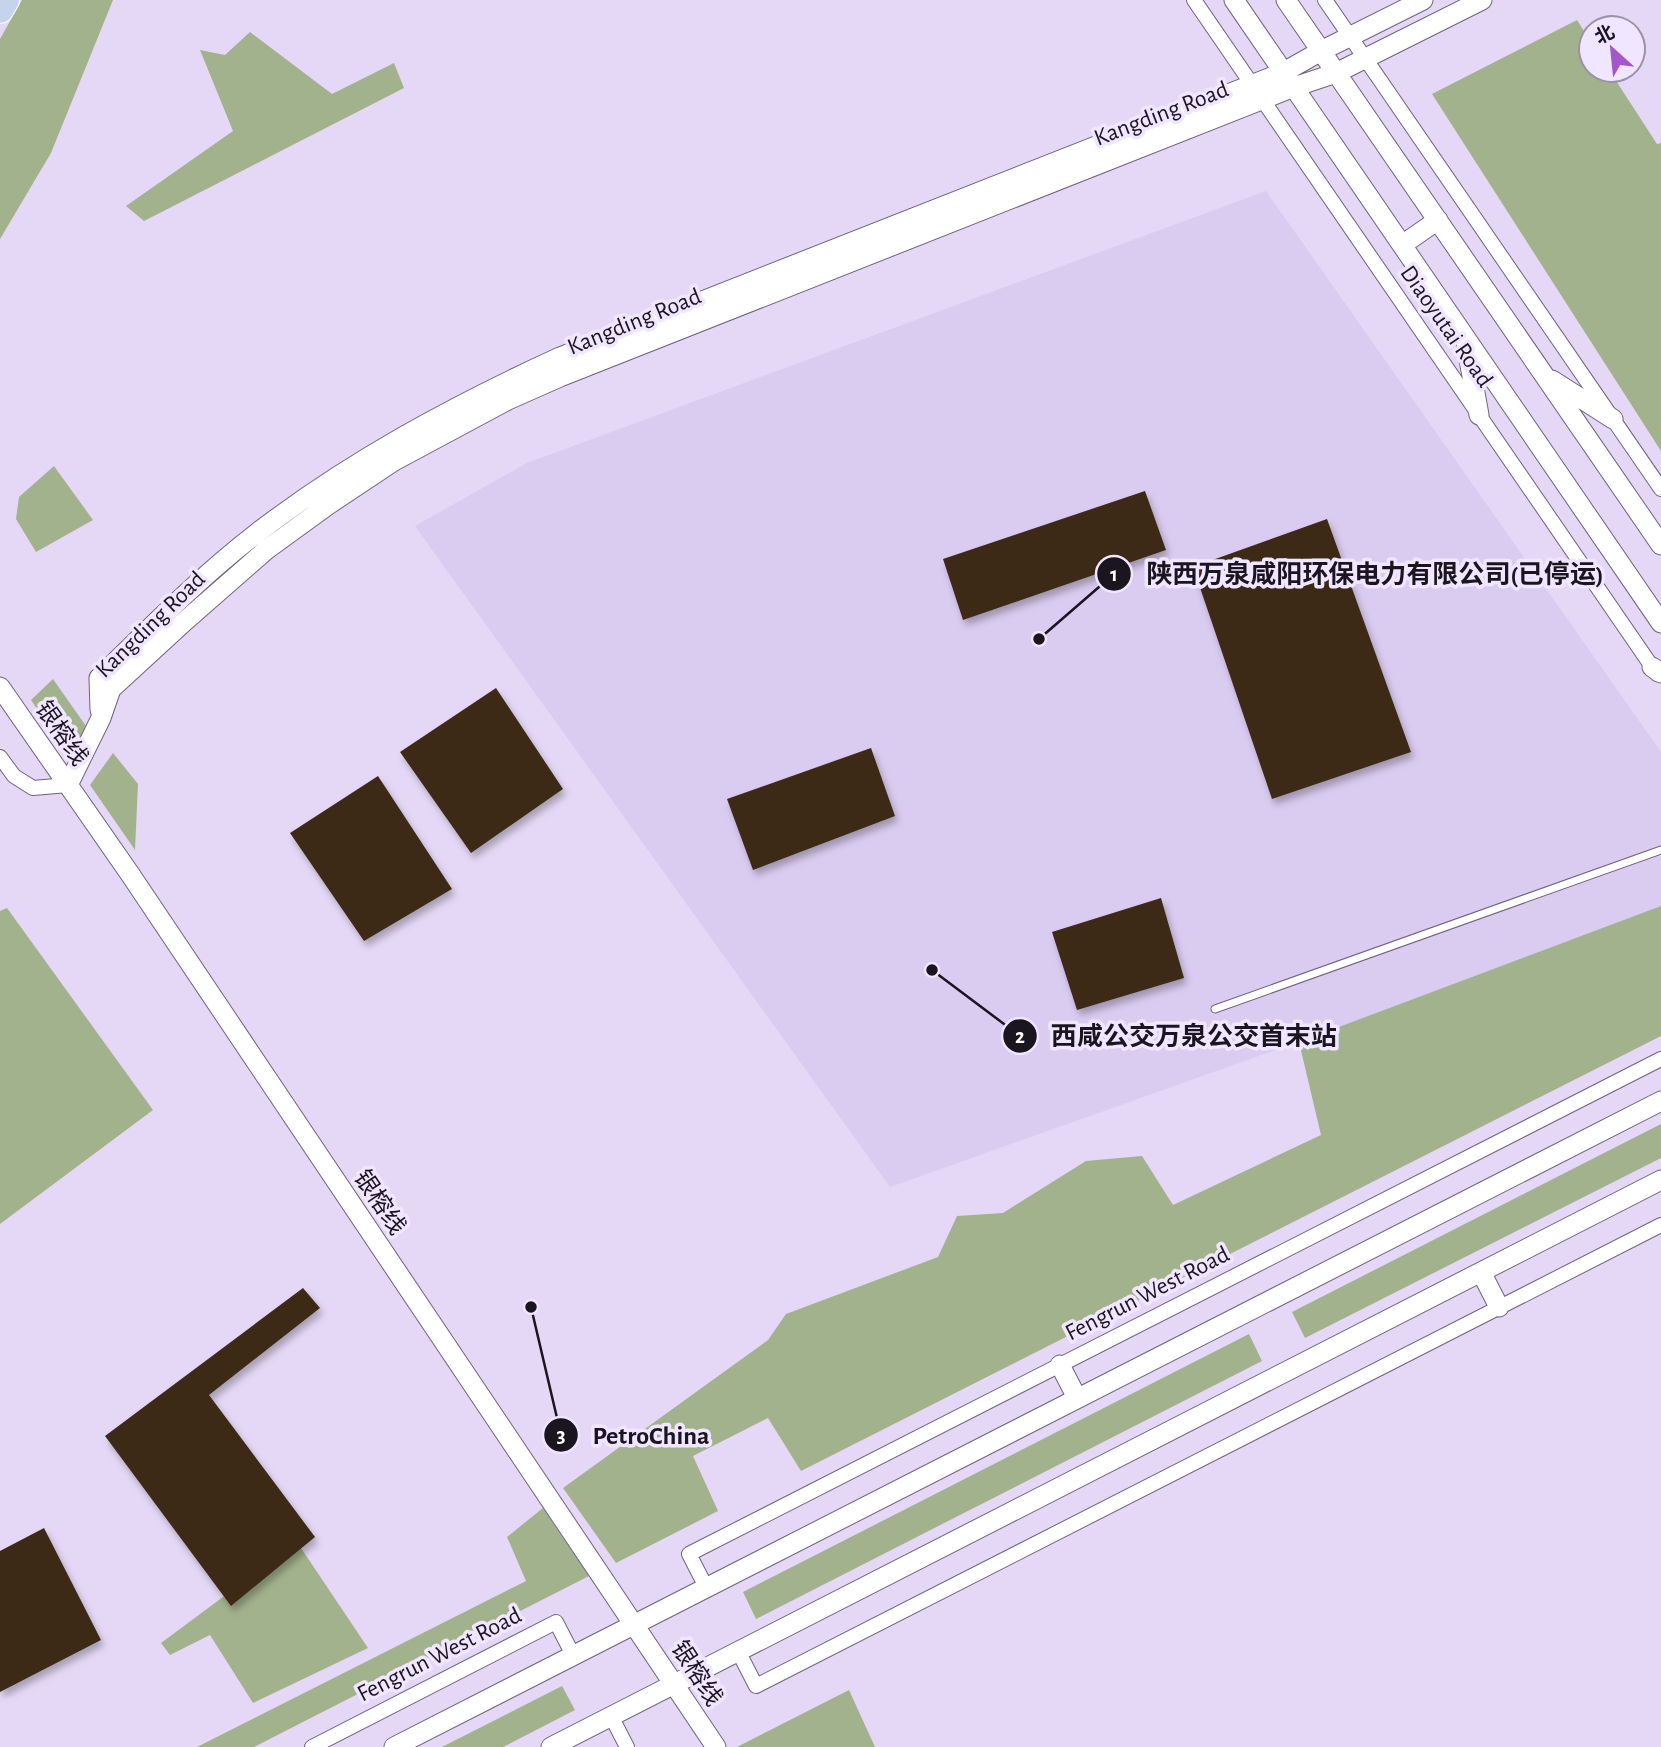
<svg xmlns="http://www.w3.org/2000/svg" width="1661" height="1747" font-family="'Alegreya Sans','Noto Sans SC',sans-serif">
	<defs>
		<filter id="shadow"><feDropShadow dx="3" dy="5.5" stdDeviation="3.5" flood-color="#0004"/></filter>
	</defs>
	<rect width="100%" height="100%" fill="#e4d8f6"/>
	<!-- built -->
	<path fill="#dacbf0" d="M1266 191 1661 752V913L890 1187 415 526 527 463Z"/>
	<!-- green -->
	<path fill="#a2b28d" d="M22 0H113L51 153 0 239V39Z
		M1577 20 1591 42V70H1609L1657 144 1661 143V451L1432 94Z
		M250 32 332 94 394 63 404 88 144 221 126 206 233 131 200 50 225 55Z
		M54 466 93 520 36 552 16 519 19 497Z
		M53 679 93 736 75 765 31 700Z
		M113 753 138 784 135 850 90 785Z
		M1661 906V1036L801 1471 768 1418 693 1456 718 1511 616 1563 563 1488 768 1340 786 1314 938 1257 957 1216 1003 1213 1086 1161 1142 1156 1173 1205 1321 1135 1299 1042Z
		M7 908 153 1110 0 1224V911Z
		M1661 1124V1158L1305 1338 1292 1312Z
		M1249 1334 1262 1361 756 1619 743 1592Z
		M543 1508 589 1576 254 1747H197L526 1581 507 1537Z
		M297 1542 368 1648 253 1703 210 1635 170 1655 161 1643Z
		M562 1686 575 1710 503 1747H442Z
		M849 1690 875 1747H737Z"/>
	<!-- building -->
	<path fill="#3e2a17" filter="url(#shadow)" d="M1145 491 1166 550 963 620 943 559Z
		M1327 519 1411 752 1272 799 1193 567Z
		M496 688 563 789 471 853 400 752Z
		M871 748 895 816 753 870 727 799Z
		M378 776 452 889 364 941 290 833Z
		M1161 898 1184 978 1077 1010 1052 932Z
		M303 1288 320 1308 209 1395 315 1537 231 1606 105 1436Z
		M44 1528 101 1640 0 1692V1551Z"/>
	<g fill="none" stroke-linecap="round" stroke-linejoin="round">
		<defs>
			<path id="lane" d="M1215 1009 1661 850"/>
			<path id="street" d="M1194 0 1657 674
				M1325 0 1661 489
				M0 757 14 776 33 788 68 785
				M706 1587 689 1554 1661 1059
				M738 1651 756 1686 1661 1225
				M611 1716 627 1747
				M312 1747 556 1622 573 1655"/>
			<path id="secondary" d="M1234 0 1661 623
				M1286 0 1661 545
				M1402 245 1438 220
				M1466 343 1479 415
				M1552 380 1613 419
				M1652 667 1661 673
				M0 687 130 874 716 1747
				M100 710 99 678C150 628 200 577 257 533 351 461 453 406 560 357L1284 72 1321 51 1423 0
				M68 785 101 718 111 689 185 621 266 550 328 505 394 461 508 400 560 377 1294 87 1336 73 1482 0
				M1481 1272 1499 1307
				M1060 1365 1077 1398
				M394 1747 1661 1101
				M551 1747 1661 1180"/>
			<path id="highway" d="M0 10 6 0"/>
		</defs>
		<!-- lane casing -->
		<use href="#lane" stroke="#6e627d" stroke-width="9"/>
		<!-- street casing -->
		<use href="#street" stroke="#6e627d" stroke-width="16"/>
		<!-- secondary casing -->
		<use href="#secondary" stroke="#6e627d" stroke-width="21"/>
		<!-- highway casing -->
		<use href="#highway" stroke="#fff" stroke-width="28"/>
		<!-- lane -->
		<use href="#lane" stroke="#fff" stroke-width="7"/>
		<!-- street -->
		<use href="#street" stroke="#fff" stroke-width="14"/>
		<!-- secondary -->
		<use href="#secondary" stroke="#fff" stroke-width="19"/>
		<!-- highway -->
		<use href="#highway" stroke="#c5d4ea" stroke-width="26"/>
	</g>
	<g text-anchor="middle" stroke-width="7" stroke-linejoin="round" paint-order="stroke">
		<!-- street labels -->
		<g font-size="24" fill="#1a151f" stroke="#f0e6ff">
			<text transform="translate(1161 113) rotate(-21)" y="8">Kangding Road</text>
			<text transform="translate(634 321) rotate(-22)" y="8">Kangding Road</text>
			<text transform="translate(1447 326) rotate(55)" y="8">Diaoyutai Road</text>
			<text transform="translate(150 624) rotate(-44)" y="8">Kangding Road</text>
			<text transform="translate(62 733) rotate(55)" y="8">银榕线</text>
			<text transform="translate(380 1202) rotate(56)" y="8">银榕线</text>
			<text transform="translate(1147 1293) rotate(-27)" y="8">Fengrun West Road</text>
			<text transform="translate(439 1654) rotate(-27)" y="8">Fengrun West Road</text>
			<text transform="translate(697 1673) rotate(57)" y="8">银榕线</text>
		</g>
	</g>
	<!-- callouts -->
	<path fill="none" stroke="#1a151f" stroke-width="2.5" d="M1039 639L1114 574M932 970L1020 1036M531 1307L561 1435"/>
	<g fill="#1a151f" stroke="#f0e6ff" stroke-width="2.5">
		<circle cx="1039" cy="639" r="7"/>
		<circle cx="932" cy="970" r="7"/>
		<circle cx="531" cy="1307" r="7"/>
		<circle cx="1114" cy="574" r="18"/>
		<circle cx="1020" cy="1036" r="18"/>
		<circle cx="561" cy="1435" r="18"/>
	</g>
	<g font-size="21" text-anchor="middle" font-weight="bold" fill="#fff">
		<text x="1114" y="581">1</text>
		<text x="1020" y="1043">2</text>
		<text x="561" y="1442">3</text>
	</g>
	<g font-size="26" text-anchor="middle" font-weight="bold" fill="#1a151f" stroke="#f0e6ff" stroke-width="7" stroke-linejoin="round" paint-order="stroke">
		<text x="1375" y="583">陕西万泉咸阳环保电力有限公司(已停运)</text>
		<text x="1194" y="1045">西咸公交万泉公交首末站</text>
		<text x="651" y="1444">PetroChina</text>
	</g>
	<!-- north arrow -->
	<g transform="translate(1612 49) rotate(333)"><circle r="33" fill="#f0e6ff" stroke="#9a92a5" stroke-width="2"/>
	<path d="M0-5L12 26L0 18L-12 26Z" fill="#a457ca"/>
	<text y="-10" font-size="19" font-weight="bold" text-anchor="middle" fill="#1a151f">北</text>
	</g>
</svg>
